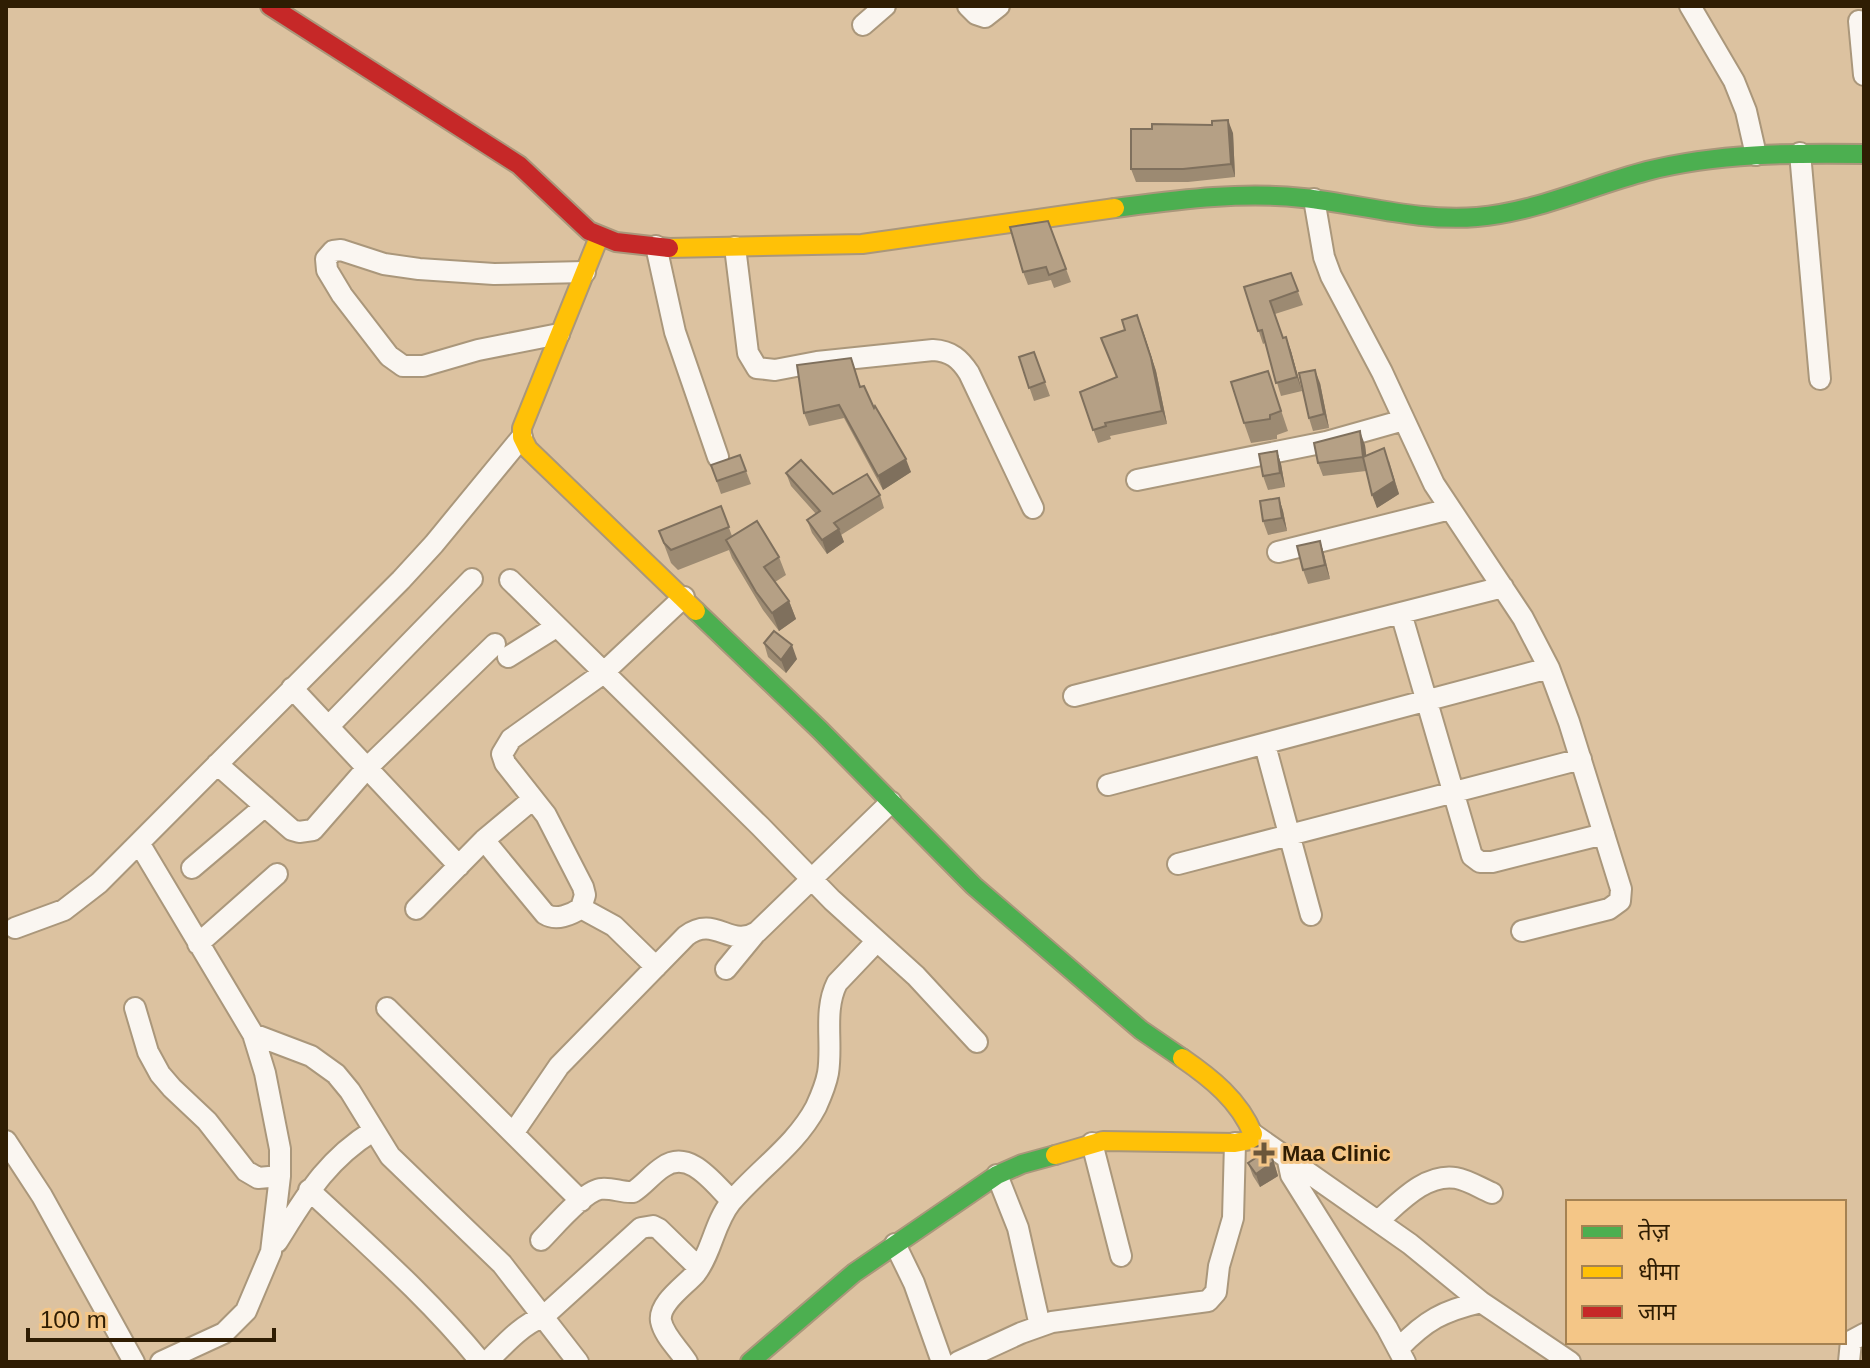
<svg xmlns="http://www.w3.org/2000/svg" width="1870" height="1368" font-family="Helvetica,'Noto Sans Devanagari',sans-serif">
	<rect width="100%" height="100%" fill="#dcc2a0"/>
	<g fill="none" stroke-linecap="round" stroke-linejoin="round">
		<defs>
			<path id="street" d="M968 6 976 14 985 17 999 6
				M1690 6 1734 81 1746 111 1756 155
				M1859 21 1864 75
				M863 25 885 6
				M1800 153 1820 379
				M1314 199 1324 257 1331 276 1382 372 1434 484 1523 618 1549 668 1569 722 1621 889 1620 901 1609 909 1522 931
				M656 246 675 332 718 457
				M735 247 748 353 757 368 775 370 817 362 933 350C951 351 960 359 969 373L1033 508
				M559 334 478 350 423 366H403L389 356 342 295 327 270 326 259 333 251 341 250 384 264 419 269 494 274 585 272
				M1137 480 1326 442 1404 420
				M1278 552 1450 509
				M510 580 760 826 832 900 916 976 977 1042
				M1401 613 1472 856 1480 862H1492L1604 834
				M508 657 556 627
				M292 688 459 866
				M1074 696 1503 587
				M329 726 472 579
				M1265 745 1311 915
				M217 764 292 830 299 832 313 830 367 768 495 644
				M1108 785 1549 668
				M484 840 545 914C556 921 571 915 581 908L585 895 583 887 546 815 505 763 502 754 511 739 602 674 684 597
				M139 843 253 1034 265 1073 280 1149V1176L271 1252 246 1311 224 1333 161 1362
				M1178 864 1581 759
				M192 868 265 806
				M581 908 614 926 656 967
				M416 909 484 840 533 799
				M15 928 64 910 99 883 401 580 434 544 522 437
				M198 944 277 874
				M726 969 754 935
				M135 1008 148 1052 160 1074 172 1088 207 1121 246 1171 258 1178 280 1176
				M387 1008 581 1201
				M253 1034 311 1056 336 1074 350 1091 390 1156 502 1264 578 1362
				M514 1132 559 1066 686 936C715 914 730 949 757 932L891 802
				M1253 1134 1410 1244 1481 1302 1570 1362
				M6 1141 42 1196 134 1362
				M1092 1143 1121 1256
				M1287 1156 1291 1175 1387 1328 1405 1362
				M997 1175 1018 1228 1040 1326
				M309 1190C369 1246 430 1299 481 1362
				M1378 1221C1399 1203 1425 1173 1456 1178 1468 1180 1480 1188 1492 1193
				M541 1240C554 1227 583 1192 600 1189 611 1187 622 1193 633 1192 644 1185 652 1174 663 1167 690 1148 714 1184 732 1201
				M277 1242C306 1196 326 1160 373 1131
				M895 1244 914 1283 942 1362
				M1399 1348C1426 1320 1443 1311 1481 1302
				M487 1362C505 1344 520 1326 544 1316L641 1228 653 1226 659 1229 699 1268
				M687 1362C679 1349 664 1336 661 1321 658 1303 686 1285 696 1273 712 1252 714 1223 731 1202 758 1170 796 1145 816 1107 821 1096 826 1084 828 1073 833 1043 823 1011 837 983L877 941
				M958 1362 1021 1333 1052 1322 1208 1301 1216 1292 1219 1266 1233 1218 1235 1143
				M1849 1362 1851 1341 1864 1334"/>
			<path id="fast" d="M1115 208C1177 200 1240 191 1303 198 1361 204 1418 222 1477 217 1536 212 1590 186 1647 171 1718 153 1791 153 1864 154
				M696 611 820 730 974 886 1141 1030 1182 1058
				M750 1362 854 1273 997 1175 1022 1164 1055 1155"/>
			<path id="slow" d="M599 237 522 428V437L528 449 696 611
				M669 248 862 244 1115 208
				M1055 1155 1103 1141 1235 1143 1251 1140 1253 1134C1239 1100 1211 1078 1182 1058"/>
			<path id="jam" d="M270 6 519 165 589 231 616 242 669 248"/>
		</defs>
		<!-- street casing -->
		<use href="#street" stroke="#aa977b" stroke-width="24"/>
		<!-- fast casing -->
		<use href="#fast" stroke="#aa977b" stroke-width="22"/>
		<!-- slow casing -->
		<use href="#slow" stroke="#aa977b" stroke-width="22"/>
		<!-- jam casing -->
		<use href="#jam" stroke="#aa977b" stroke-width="22"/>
		<!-- street -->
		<use href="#street" stroke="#faf6f1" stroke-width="20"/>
		<!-- fast -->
		<use href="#fast" stroke="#4caf50" stroke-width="18"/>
		<!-- slow -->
		<use href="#slow" stroke="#ffc107" stroke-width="18"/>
		<!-- jam -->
		<use href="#jam" stroke="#c62828" stroke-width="18"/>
	</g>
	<!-- wall -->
	<path fill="#9c8a72" d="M1233 133 1235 177 1188 182H1136L1131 169Z
		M1048 221 1071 282 1054 288 1051 280 1028 285 1023 272Z
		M1291 273 1303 305 1275 314 1283 338 1286 337 1291 351 1302 391 1281 396 1265 343 1263 344 1244 287Z
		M1142 328 1156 371 1167 424 1110 436 1111 439 1098 443 1080 392 1116 377 1125 330Z
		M1034 352 1050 396 1034 401 1019 357Z
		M1268 371 1288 431 1277 435V439L1251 443 1244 423Z
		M1320 383 1329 428 1313 431 1309 418Z
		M861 387 911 472 883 490 844 418 809 426 804 413Z
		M1365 445 1366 456 1389 461 1399 494 1377 508 1366 471 1323 476 1318 463Z
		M1277 451 1281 464 1285 487 1268 490 1263 476Z
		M740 455 751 484 721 494 711 465Z
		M786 473 833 494 880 495 884 508 841 535 844 542 827 554 812 533 807 520 816 514 791 486Z
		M1279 498 1283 511 1287 531 1268 535 1263 521Z
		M721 506 732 536 779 557 786 575 775 582 789 601 796 619 779 631 763 610 732 558 729 550 678 570 671 563 659 531Z
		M1320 541 1324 554 1330 579 1308 584 1303 570Z
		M764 643 797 659 786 673 768 657Z
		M1255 1148 1271 1153 1278 1176 1260 1187 1253 1176 1248 1163 1258 1156Z"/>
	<!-- shaded-wall -->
	<path fill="#7f705d" d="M1228 120 1233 133 1235 177 1231 164Z
		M1142 328 1156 371 1167 424 1162 411Z
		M1286 337 1291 351 1302 391 1297 377Z
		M1315 370 1320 383 1329 428 1324 414Z
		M1360 431 1365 445 1368 470 1363 457Z
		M1384 448 1399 494 1377 508 1372 495Z
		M1277 451 1281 464 1285 487 1280 473Z
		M906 459 911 472 883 490 878 476Z
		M1279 498 1283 511 1287 531 1282 518Z
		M839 529 844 542 827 554 822 540Z
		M1320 541 1324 554 1330 579 1325 565Z
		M789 601 796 619 779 631 772 613Z
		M792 645 797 659 786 673 781 660Z
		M1271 1153 1278 1176 1260 1187 1256 1174Z"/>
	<!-- building -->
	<path fill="#b5a085" stroke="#7f705d" stroke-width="2" d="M1228 120 1231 164 1183 169H1131V129H1152V124L1212 125V121Z
		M1048 221 1066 269 1049 275 1046 267 1023 272 1010 227Z
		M1291 273 1298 291 1270 301 1283 338 1286 337 1297 377 1276 383 1262 330 1258 331 1244 287Z
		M1137 315 1151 358 1162 411 1105 423 1106 426 1093 430 1080 392 1117 377 1101 338 1125 330 1122 320Z
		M1034 352 1045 382 1029 388 1019 357Z
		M851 358 860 387 864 386 874 408 875 406 906 459 878 476 839 405 804 413 797 365Z
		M1315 370 1324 414 1309 418 1299 373Z
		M1268 371 1281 411 1270 415V419L1244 423 1231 382Z
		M1360 431 1363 457 1318 463 1314 443Z
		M1384 448 1394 481 1372 495 1363 457Z
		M1277 451 1280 473 1263 476 1259 454Z
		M740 455 746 471 717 481 711 465Z
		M801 460 833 494 867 474 880 495 834 523 839 529 822 540 807 520 820 511 786 473Z
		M1279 498 1282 518 1263 521 1260 501Z
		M721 506 729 527 671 550 664 543 659 531Z
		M757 521 779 557 764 567 789 601 772 613 756 592 726 540Z
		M1320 541 1325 565 1303 570 1297 546Z
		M774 631 792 645 781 660 764 643Z
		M1260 1145 1271 1153 1273 1162 1256 1174 1248 1163 1260 1155 1255 1148Z"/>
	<!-- markers -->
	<path fill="#6c573a" stroke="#f4c687" stroke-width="3" d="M1260 1141h8v8h8v8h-8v8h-8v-8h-8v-8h8z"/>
	<g text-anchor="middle" stroke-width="6" stroke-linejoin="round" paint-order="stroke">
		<!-- poi labels -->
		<g font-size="22" font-weight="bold" fill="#2f1d03" stroke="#f4c687" text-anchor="start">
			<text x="1282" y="1161">Maa Clinic</text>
		</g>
	</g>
	<!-- border -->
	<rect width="1870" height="1368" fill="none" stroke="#2f1d03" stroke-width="16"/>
	<!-- legend -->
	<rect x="1566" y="1200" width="280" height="144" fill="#f4c687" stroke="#a58252" stroke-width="2"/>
	<rect x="1582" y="1226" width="40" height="12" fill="#4caf50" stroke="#a58252" stroke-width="2"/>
	<text x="1638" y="1240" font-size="24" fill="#2f1d03">तेज़</text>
	<rect x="1582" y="1266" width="40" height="12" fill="#ffc107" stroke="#a58252" stroke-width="2"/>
	<text x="1638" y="1280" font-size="24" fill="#2f1d03">धीमा</text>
	<rect x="1582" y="1306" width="40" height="12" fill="#c62828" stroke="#a58252" stroke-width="2"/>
	<text x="1638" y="1320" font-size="24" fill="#2f1d03">जाम</text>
	<!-- scale -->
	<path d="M28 1328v12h246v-12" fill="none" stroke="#2f1d03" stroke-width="4"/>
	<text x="40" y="1328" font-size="24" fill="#2f1d03" stroke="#f4c687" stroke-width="6" paint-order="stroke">100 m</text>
</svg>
